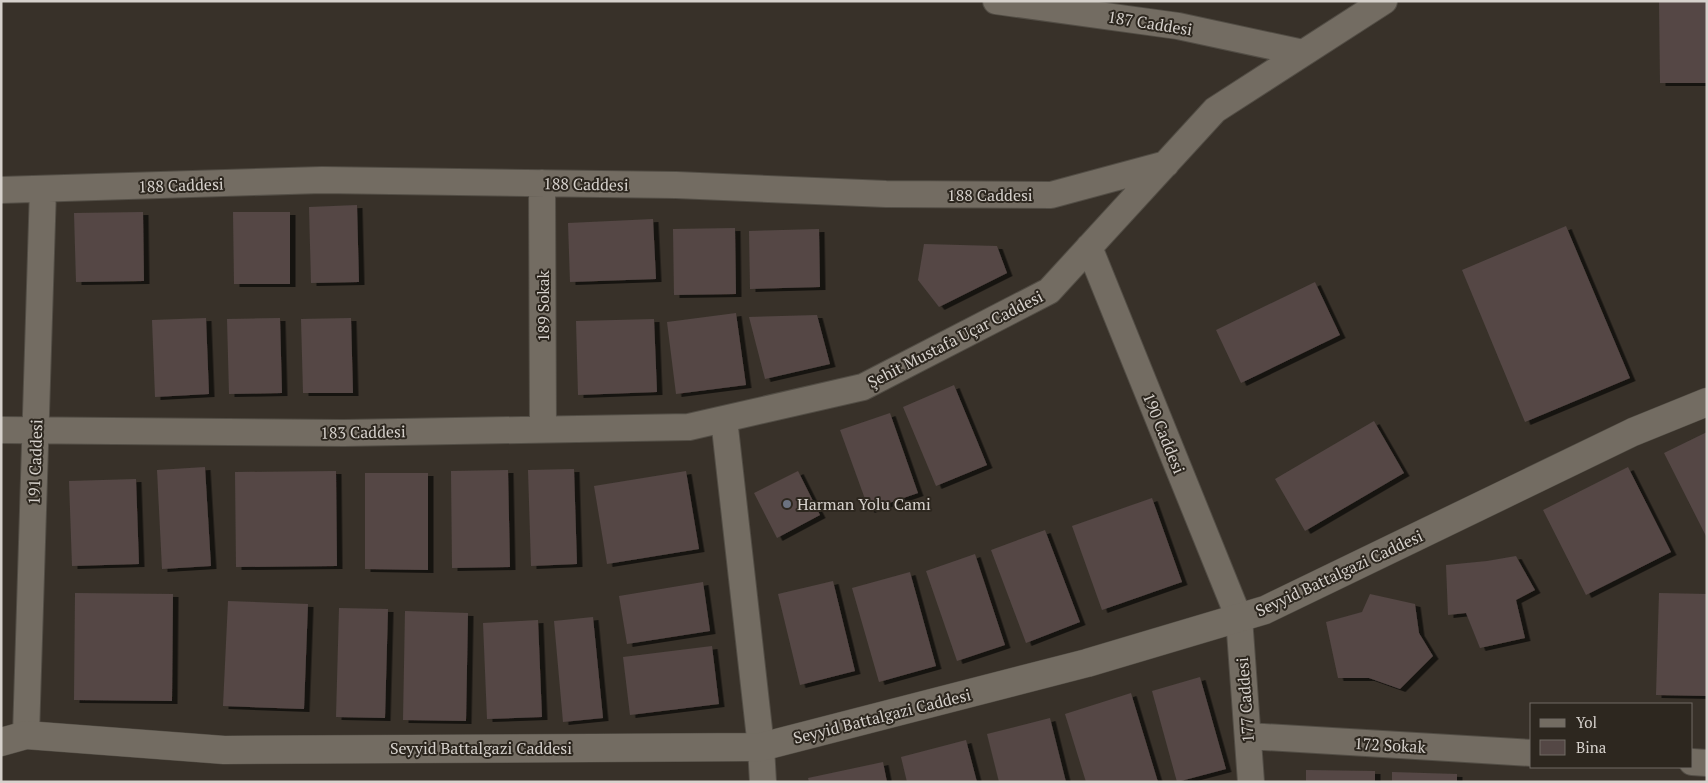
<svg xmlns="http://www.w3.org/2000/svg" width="1708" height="783" font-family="'PT Serif',serif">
	<defs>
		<filter id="shadow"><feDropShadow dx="5.5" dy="3" stdDeviation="0" flood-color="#0009"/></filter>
	</defs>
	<rect width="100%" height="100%" fill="#383129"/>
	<!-- building -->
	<path fill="#544745" filter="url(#shadow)" d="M1659 2H1707V83H1660Z
		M357 205 359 282 311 283 309 207Z
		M143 212 144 281 76 282 74 213Z
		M233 212H290V284H234Z
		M653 219 656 279 570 282 568 223Z
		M1566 226 1630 378 1525 422 1462 270Z
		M735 228 736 294 674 295 673 229Z
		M819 229 820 287 750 289 749 231Z
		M924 244 997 246 1007 273 939 307 918 280Z
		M1315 282 1340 335 1241 383 1216 330Z
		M736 313 746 385 676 394 667 322Z
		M817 315 830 364 765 379 749 317Z
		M206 318 209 394 155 397 152 320Z
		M280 318 282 393 229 394 227 319Z
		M351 318 353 393H303L301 319Z
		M654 319 657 392 578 395 576 321Z
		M954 385 987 465 936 486 903 407Z
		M890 413 918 493 869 510 840 430Z
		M1374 421 1404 473 1305 531 1275 479Z
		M1707 432V538L1664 453Z
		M205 467 211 566 162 569 157 470Z
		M1628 467 1671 552 1586 595 1543 510Z
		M574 469 577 564 531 566 528 470Z
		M508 470 510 567 452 568 451 471Z
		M336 471 337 566 236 567 235 472Z
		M686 471 699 549 607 564 594 486Z
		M798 471 820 515 777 538 754 493Z
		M365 473H428V570L365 569Z
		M136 479 139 564 72 566 69 481Z
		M1152 498 1182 582 1102 610 1072 526Z
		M1045 530 1080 622 1026 643 991 550Z
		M975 554 1005 645 957 661 926 571Z
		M1516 556 1535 590 1516 600 1525 638 1480 648 1466 613 1448 615 1446 565 1487 561Z
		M910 572 936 666 879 682 852 588Z
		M833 581 855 671 800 685 778 594Z
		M703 582 710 631 627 644 619 596Z
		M75 593 173 594 172 701 74 700Z
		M1659 593 1707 594V696L1656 695Z
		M1370 594 1415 604 1419 633 1433 656 1400 689 1369 678H1338L1326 622 1362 612Z
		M228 601 308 604 304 709 223 706Z
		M339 608 388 609 385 718 336 717Z
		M405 611 468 613 466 721 403 720Z
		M593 617 603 718 563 722 554 621Z
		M538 620 542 717 487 719 483 623Z
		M712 646 719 704 630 715 623 657Z
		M1200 677 1226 769 1177 782 1152 691Z
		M1131 693 1158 782H1086L1065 714Z
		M1050 718 1066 782H999L987 734Z
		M966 740 977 782H907L901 757Z
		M883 762 887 782H809L808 778Z
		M1306 770 1375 771V782H1306Z
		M1392 772 1457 774V782H1392Z"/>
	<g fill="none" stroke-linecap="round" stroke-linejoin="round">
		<defs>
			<path id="minor" d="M996 1 1178 26 1303 53
				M542 183 543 429
				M1 190 322 180 676 185 886 194 1051 195 1166 164
				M1089 247 1239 618 1251 782
				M724 419 761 747 763 782
				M1 430 344 433 689 427 863 387 1049 291 1215 110 1384 1
				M26 735 43 189
				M1248 736 1532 753
				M1692 762 1707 763"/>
			<path id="tertiary" d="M1 742 26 735 224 750 761 747 1087 663 1265 610 1633 432 1707 402"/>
		</defs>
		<!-- minor casing -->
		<use href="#minor" stroke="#524d45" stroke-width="28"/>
		<!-- tertiary casing -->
		<use href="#tertiary" stroke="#524d45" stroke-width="29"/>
		<!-- minor -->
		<use href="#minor" stroke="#736c62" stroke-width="26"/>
		<!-- tertiary -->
		<use href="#tertiary" stroke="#736c62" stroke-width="28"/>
	</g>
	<!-- markers -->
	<circle fill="#6b7280" stroke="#2d271f" stroke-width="2" cx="787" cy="504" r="5"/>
	<g text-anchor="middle" stroke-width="4" stroke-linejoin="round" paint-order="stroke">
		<!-- street labels -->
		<g font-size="16" fill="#d6d1cc" stroke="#2d271f">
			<text transform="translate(1150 23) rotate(9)" y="6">187 Caddesi</text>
			<text transform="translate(586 184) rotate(1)" y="6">188 Caddesi</text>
			<text transform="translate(181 185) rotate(-2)" y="6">188 Caddesi</text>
			<text x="990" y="201">188 Caddesi</text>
			<text transform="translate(543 306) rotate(-90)" y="6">189 Sokak</text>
			<text transform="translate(955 339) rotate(-27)" y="6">Şehit Mustafa Uçar Caddesi</text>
			<text transform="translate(363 432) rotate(-1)" y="6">183 Caddesi</text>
			<text transform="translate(1164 433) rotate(68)" y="6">190 Caddesi</text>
			<text transform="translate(35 462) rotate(-88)" y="6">191 Caddesi</text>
			<text transform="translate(1339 573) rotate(-25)" y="6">Seyyid Battalgazi Caddesi</text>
			<text transform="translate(1245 700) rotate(-94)" y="6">177 Caddesi</text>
			<text transform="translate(882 716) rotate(-14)" y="6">Seyyid Battalgazi Caddesi</text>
			<text transform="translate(1390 745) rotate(3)" y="6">172 Sokak</text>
			<text x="481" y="754">Seyyid Battalgazi Caddesi</text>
		</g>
		<!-- poi labels -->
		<g font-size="16" fill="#d6d1cc" stroke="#2d271f" text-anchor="start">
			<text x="797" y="510">Harman Yolu Cami</text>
		</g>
	</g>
	<!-- border -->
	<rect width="1708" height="783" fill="none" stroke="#d6d1cc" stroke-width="5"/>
	<!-- legend -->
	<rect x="1530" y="703" width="162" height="65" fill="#2d271f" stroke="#716b64"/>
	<rect x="1540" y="719" width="25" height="8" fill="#736c62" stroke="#716b64"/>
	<text x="1576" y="728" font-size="15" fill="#d6d1cc">Yol</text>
	<rect x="1540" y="740" width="25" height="15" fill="#544745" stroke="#716b64"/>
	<text x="1576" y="753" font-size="15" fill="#d6d1cc">Bina</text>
</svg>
